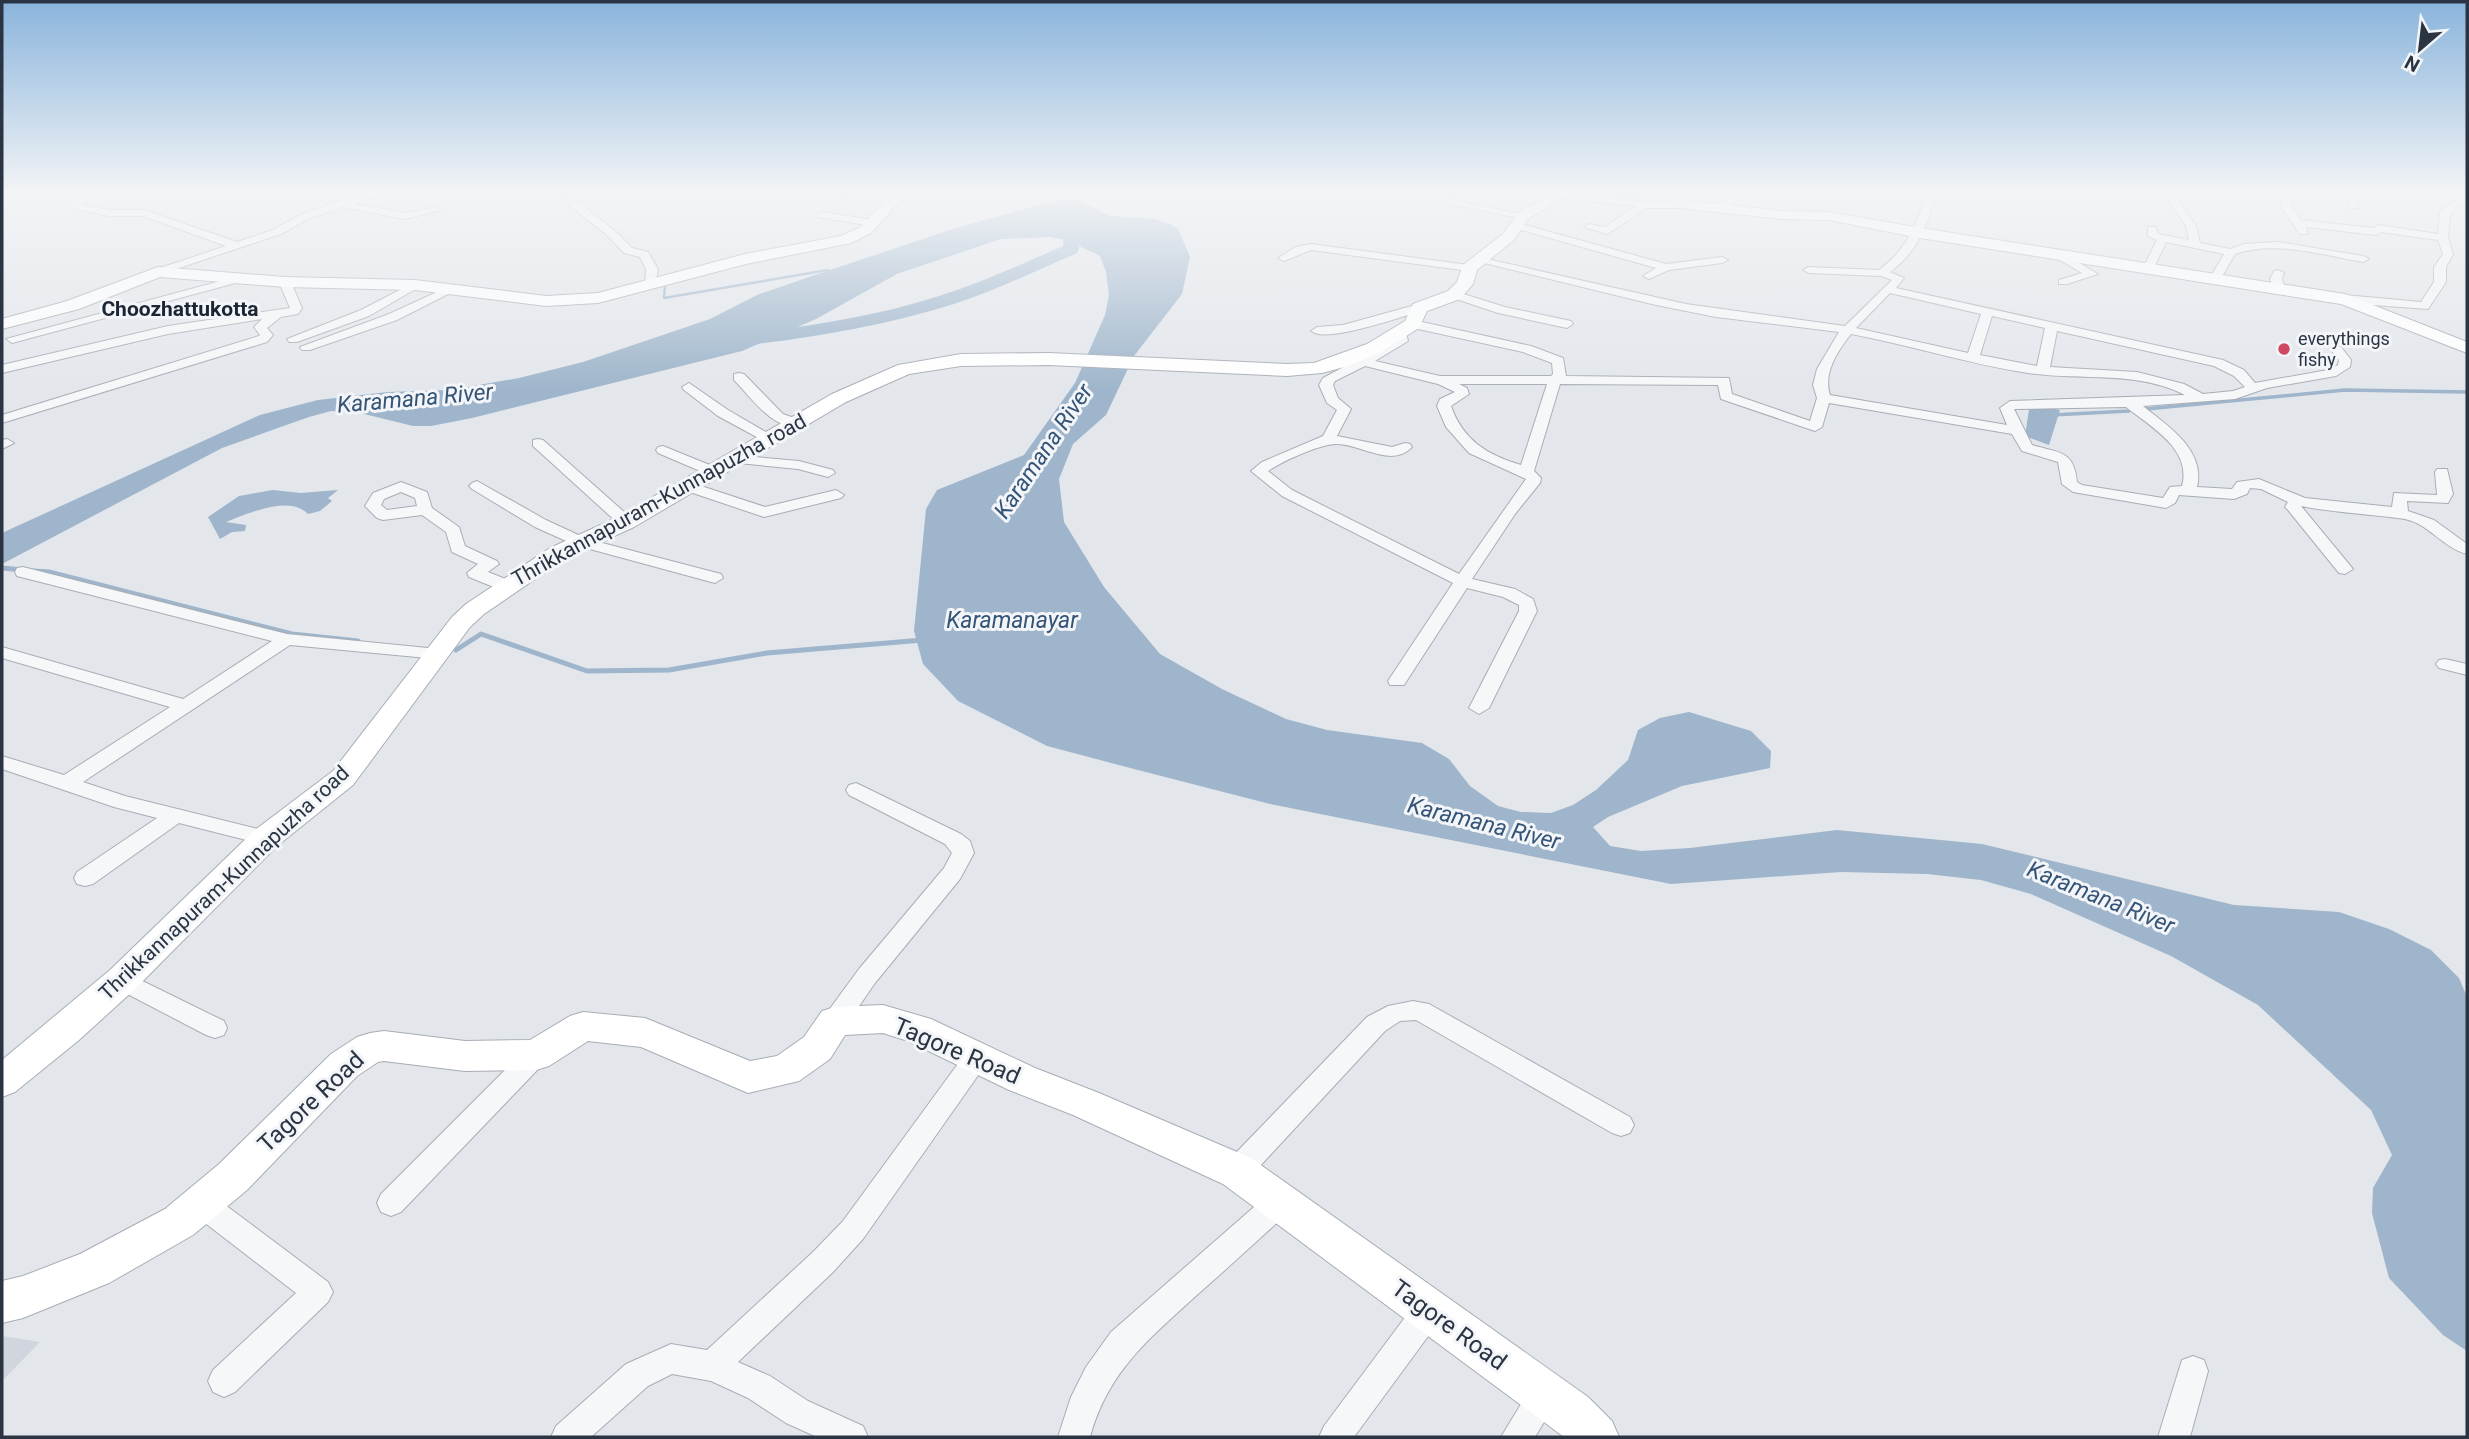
<svg xmlns="http://www.w3.org/2000/svg" width="2469" height="1439" font-family="Roboto,sans-serif">
	<rect width="100%" height="100%" fill="#e3e6eb"/>
	<!-- built -->
	<path fill="#d1d5dd" d="M2 1336 40 1342 2 1381Z"/>
	<!-- water -->
	<path fill="#9eb5cb" d="M1058 200H1079L1110 216 1155 219 1170 224 1178 229 1190 257 1182 294 1134 356 1106 415 1073 444 1059 479 1064 522 1104 587 1160 654 1222 689 1286 719 1327 730 1422 743 1449 759 1470 786 1498 806 1521 812 1551 813 1573 805 1596 790 1628 760 1638 730 1660 718 1689 712 1751 731 1771 751 1770 768 1682 786 1608 817 1593 827 1610 846 1641 851 1690 848 1837 830 1982 844 2234 905 2339 912 2389 929 2431 950 2459 978 2467 997V1351L2443 1335 2389 1278 2372 1213 2373 1188 2392 1155 2371 1110 2258 1005 2171 956 2031 894 1981 880 1927 874 1841 872 1671 884 1270 804 1134 769 1047 746 958 701 923 664 914 631 926 509 937 490 1024 455 1075 383 1105 315 1109 295 1106 272 1100 256 1066 240 1050 237 1001 239 897 274 816 319 742 351 472 418 431 426H413L356 412 331 411 309 417 222 448 2 564V533L260 415 318 400 388 392 450 390 519 378 583 362 710 319 757 295 815 275 953 229Z
		M2030 403 2060 410 2049 445 2025 436Z
		M273 490 301 493 338 490 328 498 332 501 320 511 308 514C289 494 248 514 226 522L246 525 245 531 232 532 220 539 208 517 239 496Z"/>
	<g fill="none" stroke-linecap="round" stroke-linejoin="round">
		<!-- stream-far2 -->
		<path stroke="#9eb5cb" stroke-width="2.5" d="M665 285 664 298 828 270"/>
		<!-- stream-far1 -->
		<path stroke="#9eb5cb" stroke-width="3.5" d="M2146 409 2345 390 2467 392
			M2052 415 2129 411"/>
		<!-- stream -->
		<path stroke="#9eb5cb" stroke-width="5" d="M2 568 23 570
			M33 571 49 572 292 634 358 641
			M456 650 481 634 587 671 669 670 767 653 923 640"/>
		<!-- river -->
		<path fill="#9eb5cb" fill-rule="evenodd" d="M1073 199 1081 204 1079 249 1077 253C1036 271 996 290 954 304 884 326 811 338 739 346L729 340 739 334C806 327 874 317 939 296 981 283 1022 264 1063 246L1065 204Z"/>
		<defs>
			<path id="street" d="M68 190 93 191V195L83 205 109 210H144L237 242 273 230 302 214 337 202 376 190H391L355 204 405 213 436 207 441 210 405 219 343 207 310 218 281 234 158 275 154 274V270L226 246 143 216H109L71 208V204L82 195Z
				M544 190H555L565 198 556 200Z
				M1387 190H1407L1528 216 1523 219Z
				M1732 190H1742L1729 211H1721L1720 209Z
				M1927 190H1937C1928 223 1919 251 1890 272L1904 278 1896 288 2223 360 2244 370 2255 383 2328 370 2338 365 2339 360 2331 350 2333 347H2341L2351 360 2350 367 2336 376 2267 388 2235 399 2143 406C2168 426 2206 450 2197 487L2232 489 2237 482 2259 479 2305 498 2392 507 2394 493 2437 495 2435 472 2437 469H2447L2453 494 2448 503 2407 501 2408 511 2434 520 2467 544V554C2443 548 2429 524 2405 519 2372 514 2335 513 2301 506L2353 569 2345 574 2339 573 2288 510 2285 507 2288 502 2261 489 2250 488 2247 494 2234 499 2179 495 2175 503 2166 508 2073 492 2062 484 2058 462 2022 451 2012 434 1829 403 1822 427 1815 431 1721 399 1718 385 1560 384 1534 471 1541 478 1540 483 1515 514 1472 579 1515 589 1533 599 1537 611 1489 708 1479 714 1469 708 1519 611V605L1503 597 1467 588 1404 685H1390L1388 681 1453 583 1282 496 1251 471 1262 462 1323 436 1337 410 1327 403 1319 385 1323 378 1396 339 1397 329H1405L1408 341 1375 361 1440 376H1551L1553 374 1552 363 1523 352 1409 327 1407 324 1413 320 1531 346 1563 358 1566 376 1729 378 1732 394 1810 421 1817 398 1813 385 1817 369 1839 332 1716 317 1656 305 1472 260 1478 257 1686 304 1845 326 1892 280 1881 276 1809 273 1803 270 1809 267 1879 270C1908 248 1918 223 1927 190ZM1890 293 1981 314 1968 353 1856 328ZM1992 316 2045 328 2037 366 1980 355ZM2057 331 2214 366 2234 376 2245 387 2233 391 2203 394 2184 384 2137 372 2050 367ZM1851 334C1910 345 1968 364 2028 373 2080 381 2136 370 2185 395L2010 401 2000 408 2007 425 1830 395C1823 373 1837 352 1851 334ZM1365 366 1438 384 1455 392 1440 399 1437 406 1446 427 1469 453 1526 479 1459 574 1292 490 1268 471C1283 461 1310 449 1328 445 1355 438 1389 471 1412 447L1410 444 1405 443 1392 447 1337 436 1351 409 1338 398 1333 385 1335 381ZM1459 384H1547L1521 465C1487 455 1463 440 1451 406L1469 394 1467 388ZM2126 407C2151 427 2192 449 2182 486L2170 487 2163 498 2082 485 2077 482C2074 450 2059 453 2032 445L2014 409Z
				M2162 190H2172L2196 226 2200 243 2230 249 2244 244 2278 242 2363 256 2369 259 2363 262C2322 255 2276 240 2235 254L2220 280 2216 281 2210 278 2224 254 2166 242 2153 270H2145L2143 268 2157 240 2148 236V227H2156L2158 234 2189 240 2186 226Z
				M2289 190H2313L2293 195 2292 208 2301 220 2373 228 2378 225 2438 234 2440 212 2456 200 2459 190H2467L2465 203 2450 213 2448 238 2453 254 2446 267V282L2428 309 2345 303 2339 299 2345 295 2421 302 2434 282V267L2443 254 2438 240 2381 232 2376 235 2306 227 2308 234H2300L2282 208 2283 193Z
				M2344 190H2354L2358 208H2350Z
				M846 193 893 197 898 200 893 203 842 198V194Z
				M1559 193 1652 202H1688L1693 205 1688 208H1647L1607 234 1584 227 1589 224 1605 227 1636 206 1555 198V194Z
				M570 202H578L615 231 632 248 648 252 658 269 655 287 645 285 646 269 640 257 624 253 607 235 570 206Z
				M821 212 873 220 878 223 873 226 817 217 816 215Z
				M1518 223 1666 264 1722 257 1728 260 1722 263 1669 270 1649 279 1643 276 1656 268 1514 228V224Z
				M1311 244 1469 265 1475 268 1469 271 1311 250 1284 261 1278 258 1296 247Z
				M2053 252H2061L2098 274 2067 284H2059V280L2082 273 2053 256Z
				M2278 270 2284 273 2282 279 2285 289 2279 292 2273 289 2270 279 2274 271Z
				M239 276 245 279 243 281 12 343 6 339Z
				M285 279 291 282 302 308 298 314 281 317 267 328 273 335 267 342 2 423V415L259 336 260 335 254 327 262 319 168 334 2 373V365L168 326 290 308 279 282Z
				M415 282 421 285 419 287 369 316 297 342H289L287 339 361 310Z
				M448 287 458 289 397 320 310 350H302L300 347 389 314Z
				M1454 291 1505 307 1571 321 1573 324 1567 328 1498 313 1450 297V293Z
				M1419 304 1423 305V311C1401 316 1327 344 1311 331L1317 327 1343 325Z
				M739 373 744 374 783 414 800 420V426C773 431 751 397 734 380V374Z
				M689 383 728 410 776 438 769 442 764 441 718 416 684 390 682 387Z
				M7 439 14 443 2 449V440Z
				M538 439 543 440 632 519 634 522 632 525H620L533 446V440Z
				M663 446 717 468 719 471 712 475 707 474 658 453 656 450 658 447Z
				M733 455 799 461 833 470 835 473 828 477 798 469 728 462 726 459 728 456Z
				M477 481 546 520 587 539 721 574 723 578 715 583 575 545 535 527 472 489 469 486 472 483Z
				M686 481 765 507 836 490 844 495 841 498 764 517 681 489 678 486 681 483Z
				M401 482 427 492 432 508 459 527 465 546 497 561 499 564 488 572 513 582 515 586 513 590H501L469 577 467 573 478 564 452 552 446 532 422 515 383 520 377 518 365 506 373 493ZM401 492 415 498 417 506 387 510 381 505 384 499Z
				M23 567 287 634 438 649 447 654 438 659 290 645 83 782 125 796 274 833 277 838 274 843 266 845 179 823 93 884 85 886 77 884 74 878 77 872 157 818 114 807 2 769V756L64 775 170 707 2 658V647L183 699 272 641 17 576 15 572 17 568Z
				M2445 659 2467 664V675L2439 668 2436 664 2439 660Z
				M856 783 961 834 970 841 974 853 960 879 875 983 844 1028 835 1031 826 1028 823 1021 826 1014 859 969 944 868 952 853 945 844 849 795 846 790 849 785Z
				M122 971 224 1021 227 1028 224 1035 215 1038 206 1035 114 987 110 980 114 973Z
				M1413 1001 1429 1004 1630 1117 1634 1125 1630 1133 1621 1136 1612 1133 1416 1020 1400 1021 1385 1031 1247 1180 1237 1183 1227 1180 1223 1171 1227 1162 1367 1017 1388 1006Z
				M536 1045 545 1048 549 1055 545 1062 401 1212 391 1216 381 1212 377 1203 381 1194 527 1048Z
				M977 1047 986 1050 990 1057 986 1064 863 1239 833 1272 738 1362 770 1376 808 1401 863 1426 868 1437H817L786 1423 748 1398 711 1381 672 1374 648 1386 591 1437H551L556 1426 626 1364 671 1344 707 1350 813 1252 843 1221 968 1050Z
				M1280 1189 1290 1193 1294 1202 1290 1211C1259 1239 1229 1267 1198 1294 1149 1339 1108 1371 1090 1437H1058L1071 1397 1086 1367 1111 1332 1270 1193Z
				M202 1191 212 1195 328 1282 333 1292 328 1302 235 1392 224 1397 213 1392 208 1381 213 1370 296 1293 192 1213 188 1204 192 1195Z
				M1429 1296 1440 1300 1444 1310 1440 1320 1354 1437H1319L1324 1426 1418 1300Z
				M2193 1356 2204 1360 2208 1371 2190 1437H2158L2182 1360Z
				M1545 1378 1556 1383 1561 1394 1535 1437H1501L1534 1383Z"/>
			<path id="secondary" d="M898 190H915L898 203 871 233 851 243 746 264 598 303 546 306 415 290 285 287 160 277 79 309 2 329V319L67 301 158 267 285 277 415 280 546 296 598 293 745 254 841 236 861 227 888 197Z
				M1558 190H1575L1528 219 1514 240 1477 270 1473 284 1460 299 1427 311 1419 328 1381 352 1348 366 1322 373 1287 376 1049 365 961 366 909 374 846 402 634 527 566 558 484 614 470 627 353 785 277 846 134 990 79 1040 15 1092 2 1097V1060L110 970 255 830 333 771 452 617 466 604 550 548 618 517 832 394 898 365 961 354 1049 353 1287 364 1314 363 1367 344 1405 321 1413 304 1448 291 1457 282 1463 265 1503 234 1518 213Z
				M1676 190H1690L1689 200 1691 201 1782 211 1829 212 1920 228 2345 294 2467 342V353L2341 304 1920 238 1829 220 1782 219 1688 209 1674 202Z
				M883 1005 931 1019 1035 1068 1099 1093 1251 1158 1588 1397 1612 1421 1619 1437H1564L1223 1184 1073 1115 1009 1090 908 1041 883 1033 845 1035 830 1059 799 1081 748 1093 641 1047 588 1041 549 1066 536 1070 465 1071 384 1061 378 1062 357 1076 247 1190 193 1235 109 1283 23 1318 2 1323V1281L23 1276 80 1254 165 1209 219 1164 331 1054 357 1037 370 1033 384 1031 465 1041 530 1040 570 1016 583 1012 645 1018 750 1061 777 1056 804 1037 822 1011 835 1007Z"/>
		</defs>
		<!-- street casing -->
		<use href="#street" stroke="#a8adb5" stroke-width="2"/>
		<!-- secondary casing -->
		<use href="#secondary" stroke="#a8adb5" stroke-width="2"/>
		<!-- street -->
		<use href="#street" fill="#f6f7f9" fill-rule="evenodd"/>
		<!-- secondary -->
		<use href="#secondary" fill="#fff" fill-rule="evenodd"/>
	</g>
	<!-- sky -->
	<linearGradient id="sky" x2="0" y2="1"><stop stop-color="#8ab4dc"/><stop offset="0.49" stop-color="#f2f4f6"/><stop offset="1" stop-color="#f2f4f6" stop-opacity="0"/></linearGradient>
	<rect width="2469" height="391" fill="url(#sky)"/>
	<!-- markers -->
	<circle fill="#cf4962" stroke="#f3f5f8" stroke-width="2.5" cx="2284" cy="349" r="7"/>
	<g text-anchor="middle" stroke-width="6" stroke-linejoin="round" paint-order="stroke">
		<!-- far-poi labels -->
		<g font-size="18" fill="#2a3443" stroke="#f3f5f8" text-anchor="start">
			<text x="2298" y="345">everythings<tspan x="2298" dy="21">fishy</tspan></text>
		</g>
		<!-- far-quarter labels -->
		<g font-size="21" font-weight="bold" fill="#1c2534" stroke="#f3f5f8">
			<text x="180" y="316">Choozhattukotta</text>
		</g>
		<!-- street labels -->
		<g font-size="21" fill="#2a3443" stroke="#f3f5f8">
			<text transform="translate(659 500) rotate(-29)" y="7">Thrikkannapuram-Kunnapuzha road</text>
			<text transform="translate(224 883) rotate(-43)" y="7">Thrikkannapuram-Kunnapuzha road</text>
		</g>
		<!-- water labels -->
		<g font-size="23" font-style="italic" fill="#345578" stroke="#f3f5f8">
			<text transform="translate(415 398) rotate(-5)" y="8">Karamana River</text>
			<text transform="translate(1043 451) rotate(-56)" y="8">Karamana River</text>
			<text x="1012" y="628">Karamanayar</text>
			<text transform="translate(1484 823) rotate(14)" y="8">Karamana River</text>
			<text transform="translate(2101 897) rotate(22)" y="8">Karamana River</text>
		</g>
		<!-- near-street labels -->
		<g font-size="24" fill="#2a3443" stroke="#f3f5f8">
			<text transform="translate(957 1051) rotate(23)" y="8">Tagore Road</text>
			<text transform="translate(311 1102) rotate(-43)" y="8">Tagore Road</text>
			<text transform="translate(1449 1325) rotate(36)" y="8">Tagore Road</text>
		</g>
	</g>
	<!-- border -->
	<rect width="2469" height="1439" fill="none" stroke="#2a3443" stroke-width="7"/>
	<!-- north arrow -->
	<g transform="translate(2420 49) rotate(208)" stroke="#f3f5f8" stroke-width="5" paint-order="stroke">
	<path d="M0-5L12 26L0 18L-12 26Z" fill="#2a3443"/>
	<text y="-10" font-size="19" font-weight="bold" text-anchor="middle" fill="#2a3443">N</text>
	</g>
</svg>
